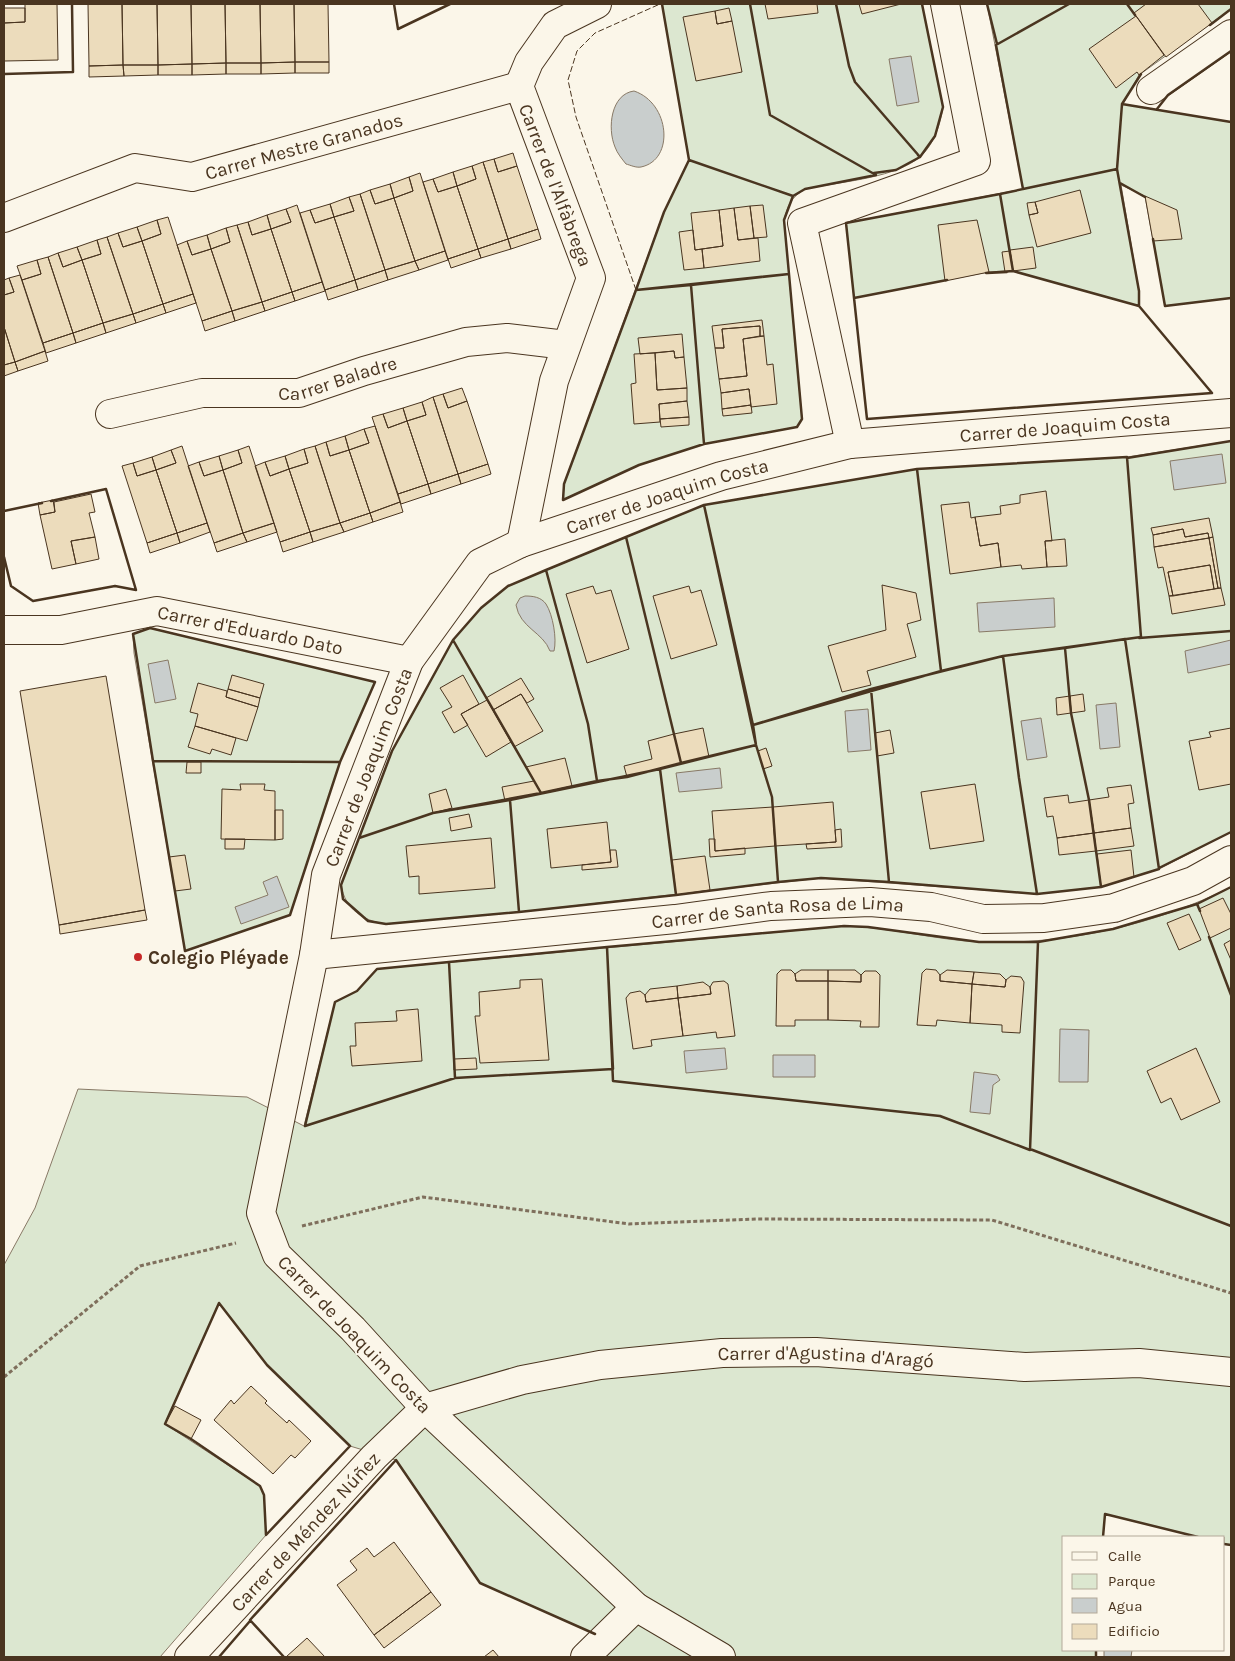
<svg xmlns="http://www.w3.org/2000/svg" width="1235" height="1661" font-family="Karla,sans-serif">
	<rect width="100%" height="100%" fill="#fbf6e9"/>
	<!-- green -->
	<path fill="#dce7d0" stroke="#887966" d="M662 4H922L943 107C940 126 933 148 916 160 888 179 838 182 805 189 791 198 788 204 784 220L802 419 797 427 704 444 639 465 563 500 564 484 664 212 689 160Z
		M987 4H1231V9L1139 75 1123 104 1231 122V298L1165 306 1145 196 1121 185 1139 291V306L1013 271 988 272 854 298 846 223 1023 189Z
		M1231 441V832L1159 869 1101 887 1037 894 821 878 519 912 386 924C363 921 345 909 341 885L392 751 453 640 481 608 508 586 704 505 917 469 1127 457Z
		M150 628 375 682 340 762 290 915 185 951 134 653 133 634Z
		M1231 887V1545L1224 1544V1537H1198L1105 1514 1103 1537H1064V1650H1096V1657H570L597 1635 480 1583 396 1460 350 1446 267 1365 219 1303 165 1424 260 1486 264 1495 266 1535 160 1657H4V1265L35 1208 78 1089 247 1097 304 1126 335 1002 357 991 377 969 844 926C890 927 935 940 980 942 1066 945 1155 925 1231 887Z"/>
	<!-- water -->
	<path fill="#c9cecd" stroke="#887966" d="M911 56 919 102 897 106 889 59Z
		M634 91C670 103 675 160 641 167 636 168 630 165 626 164 622 159 617 153 615 147 607 128 611 94 634 91Z
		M1222 454 1226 483 1174 490 1170 461Z
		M525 596C533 596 541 597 546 604 553 615 557 639 554 651H550C543 632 520 628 516 605L520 598Z
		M1054 598 1055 627 979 632 977 603Z
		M1231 640V664L1188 673 1185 651Z
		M168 660 176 699 155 703 148 664Z
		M1116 703 1120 747 1100 749 1096 705Z
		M868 709 871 750 848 752 845 711Z
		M1041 718 1047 757 1027 760 1021 721Z
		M720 768 722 788 679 792 676 773Z
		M277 876 289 907 241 924 235 907 268 895 263 882Z
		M1060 1029 1089 1030 1088 1082H1059Z
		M725 1048 727 1069 686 1073 684 1051Z
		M773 1055H815V1077H773Z
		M974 1072 997 1075 1000 1080 993 1085 990 1114 970 1112Z
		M1104 1650H1132L1131 1657H1104Z"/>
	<!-- building -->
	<path fill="#ecdcbc" stroke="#4a3520" d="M25 4H57L58 60 4 61V23L25 22Z
		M88 4H122L123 65 89 66Z
		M122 4H157L158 65H123Z
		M157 4H191L192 64 158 65Z
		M191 4H225L226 63 192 64Z
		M225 4H260L261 63H226Z
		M260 4H294L295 62 261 63Z
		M294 4H328L329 62H295Z
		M765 4H817L818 13 768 19Z
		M859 4H901L862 14Z
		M1146 4H1198L1212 23 1166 57 1134 13Z
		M4 8H25V22L4 23Z
		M729 8 732 21 717 24 715 11Z
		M715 11 717 24 732 21 742 72 696 81 683 17Z
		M1136 16 1164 55 1139 75 1137 72 1116 88 1089 49Z
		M295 62H329V73H295Z
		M295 62V73L261 74V63Z
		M226 63H261V74H226Z
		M226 63V74L192 75V64Z
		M192 64V75H158V65Z
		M123 65H158V75L124 76Z
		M123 65 124 76 89 77V66Z
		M513 153 517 166 498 172 494 159Z
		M494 159 498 172 517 166 538 229 508 239 483 162Z
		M483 162 508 239 478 249 457 186 476 179 472 166Z
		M472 166 476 179 457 186 453 172Z
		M453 172 457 186 438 192 433 179Z
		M420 173 445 251 415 261 394 198 413 191 409 177Z
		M409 177 413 191 394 198 390 184Z
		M433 179 438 192 457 186 478 249 448 259 423 182Z
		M390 184 394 198 375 204 370 190Z
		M370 190 375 204 394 198 415 261 385 270 360 194Z
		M1080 190 1091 233 1037 247 1029 215 1038 213 1035 202Z
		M360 194 385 270 355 280 334 217 354 211 349 197Z
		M1145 196 1177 210 1182 239 1153 241Z
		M349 197 354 211 334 217 330 204Z
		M1035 202 1038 213 1029 215 1027 203Z
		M330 204 334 217 315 223 310 210Z
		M297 205 322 282 292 292 271 229 291 222 286 209Z
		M763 205 767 237 754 238 750 206Z
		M750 206 754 238 738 240 734 208Z
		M734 208 738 240 758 238 760 261 704 268 702 249 723 246 719 210Z
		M286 209 291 222 271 229 267 215Z
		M310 210 315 223 334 217 355 280 325 290 300 213Z
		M719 210 723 246 695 250 691 213Z
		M267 215 271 229 252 235 248 222Z
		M168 217 193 294 163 304 142 241 161 234 157 220Z
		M157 220 161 234 142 241 137 227Z
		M977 220 989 272 945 281 938 225Z
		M248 222 252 235 271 229 292 292 262 302 237 225Z
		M237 225 262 302 232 311 211 249 230 242 226 228Z
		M137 227 142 241 123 247 118 233Z
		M226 228 230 242 211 249 207 235Z
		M538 229 541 239 511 249 508 239Z
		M693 230 695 250 702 249 704 268 684 270 679 232Z
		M118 233 123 247 142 241 163 304 133 314 107 237Z
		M207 235 211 249 192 255 187 241Z
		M107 237 133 314 103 323 82 260 101 254 97 240Z
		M508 239 511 249 481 258 478 249Z
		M97 240 101 254 82 260 77 247Z
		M187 241 192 255 211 249 232 311 202 321 177 245Z
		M77 247 82 260 63 267 58 253Z
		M1033 247 1036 268 1013 271 1010 250Z
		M478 249 481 258 451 268 448 259Z
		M445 251 448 260 419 270 415 261Z
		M1010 251 1013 271 1005 272 1002 252Z
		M58 253 63 267 82 260 103 323 73 333 48 257Z
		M48 257 73 333 43 343 22 280 41 274 37 260Z
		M37 260 41 274 22 280 17 266Z
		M415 261 419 270 388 280 385 270Z
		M385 270 388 280 358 290 355 280Z
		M20 275 45 351 15 362 4 327V295L14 292 9 278Z
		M9 278 14 292 4 295V280Z
		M355 280 358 290 328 300 325 290Z
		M322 282 325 291 295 301 292 292Z
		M292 292 295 301 265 311 262 302Z
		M193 294 196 303 166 313 163 304Z
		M262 302 265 311 235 321 232 311Z
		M163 304 166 313 136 323 133 314Z
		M232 311 235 321 205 331 202 321Z
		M133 314 136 323 106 333 103 323Z
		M762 320 764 336H760V326L722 329 724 348H715L712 326Z
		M103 323 106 333 76 343 73 333Z
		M760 326V336L743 339 747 376 719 379 715 348H724L722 329Z
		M4 327 15 362 4 365Z
		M73 333 76 343 46 353 43 343Z
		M682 334 684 357 675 358 674 351 640 354 638 338Z
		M764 336 767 365 773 364 777 404 751 407 749 389 721 393 719 379 747 376 743 339Z
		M45 351 48 361 18 371 15 362Z
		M674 351 675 358 684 357 687 388 657 390 655 353Z
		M655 353 657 390 687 388V401L659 404 660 422 634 424 631 384 636 383 634 354Z
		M15 362 18 371 4 376V365Z
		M462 388 467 401 448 408 443 394Z
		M749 389 751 405 722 409 721 393Z
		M443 394 448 408 467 401 488 464 458 474 433 397Z
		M433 397 458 474 428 484 407 421 426 415 422 402Z
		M687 401 689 417 660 419 659 404Z
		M422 402 426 415 407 421 403 408Z
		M751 405 752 413 723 416 722 409Z
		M403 408 407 421 388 428 383 414Z
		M383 414 388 428 407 421 428 484 398 494 372 417Z
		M689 417V425L661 427 660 419Z
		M375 426 400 502 370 513 349 450 369 443 364 429Z
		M364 429 369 443 349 450 345 436Z
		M345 436 349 450 330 456 326 442Z
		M326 442 330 456 349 450 370 513 340 523 315 446Z
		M182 446 207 523 177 533 156 470 176 463 171 450Z
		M249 446 274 523 243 533 223 470 242 463 238 450Z
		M315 446 340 523 310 532 289 469 308 463 304 449Z
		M304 449 308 463 289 469 285 456Z
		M171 450 176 463 156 470 152 457Z
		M238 450 242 463 223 470 219 456Z
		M219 456 223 470 204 476 199 462Z
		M285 456 289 469 270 476 265 462Z
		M152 457 156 470 137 476 133 463Z
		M199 462 204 476 223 470 243 533 214 543 188 466Z
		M265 462 270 476 289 469 310 532 280 542 255 466Z
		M133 463 137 476 156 470 177 533 147 543 122 466Z
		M488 464 491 474 461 484 458 474Z
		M458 474 461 484 431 494 428 484Z
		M428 484 431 494 401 504 398 494Z
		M1046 491 1052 541H1045L1047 567 1022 569 1021 565 1001 567 998 543 980 546 975 517 1001 514 1000 506 1020 503V495Z
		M91 494 95 512 89 513 95 537 71 541 76 564 52 569 40 515 55 512 54 502Z
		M53 500 55 512 40 515 38 503Z
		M400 502 403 512 373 522 370 513Z
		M969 502 971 518 975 517 980 546 998 543 1001 567 950 574 941 505Z
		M370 513 373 522 344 532 340 523Z
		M1209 518 1213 537 1209 538 1208 533 1185 537 1183 529 1153 535 1151 528Z
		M207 523 210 532 180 543 177 533Z
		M274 523 277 532 247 542 243 533Z
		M340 523 344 532 313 542 310 532Z
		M1183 529 1185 537 1208 533 1209 538 1154 547 1153 535Z
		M310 532 313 542 283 552 280 542Z
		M177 533 180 543 150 553 147 543Z
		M243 533 247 542 217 552 214 543Z
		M95 537 99 559 76 564 71 541Z
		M1213 537 1221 588H1218L1209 538Z
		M1209 538 1218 588 1214 589 1210 565 1168 572 1173 596H1169L1163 567 1158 568 1154 547Z
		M1065 539 1067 566 1047 567 1045 541Z
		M1210 565 1214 589 1173 596 1168 572Z
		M882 585 916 593 921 620 907 624 916 657 867 671 871 685 842 692 828 646 886 630Z
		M593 586 596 594 611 590 629 649 587 663 566 594Z
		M689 586 691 593 701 590 717 645 671 659 653 596Z
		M1221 588 1225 605 1172 614 1169 596Z
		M232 675 264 684 260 698 228 689Z
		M463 675 479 704 461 714 468 725 454 733 442 712 452 707 440 688Z
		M106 676 145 910 59 925 20 691Z
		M521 678 534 699 527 703 521 694 493 710 486 698Z
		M198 683 227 691 226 697 258 707 247 741 195 726 198 714 190 712Z
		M228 689 260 698 258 707 226 697Z
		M521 694 543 731 514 747 493 710Z
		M1083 694 1085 711 1071 713 1070 696Z
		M1070 696 1071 713 1057 715 1056 698Z
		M487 700 511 742 486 757 461 714Z
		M195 726 236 738 231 755 212 749 210 754 188 747Z
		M703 728 709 757 681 763 674 734Z
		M1231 728V784L1199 790 1189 741 1211 737 1209 732Z
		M890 730 894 753 877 756 875 733Z
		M674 734 681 763 627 777 624 766 652 759 648 741Z
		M766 748 772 766 763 769 758 751Z
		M565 758 572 786 541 793 526 767Z
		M187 762H201V773H186Z
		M534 781 541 793 505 801 502 787Z
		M240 784H265L264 790 275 791V840L221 839 222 789 241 790Z
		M975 784 984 841 930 849 921 792Z
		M1131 785 1134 803 1128 804 1131 828 1094 833 1089 800 1109 797 1107 788Z
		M446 789 452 808 433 813 429 794Z
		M1068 795 1069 803 1089 800 1094 833 1057 838 1053 816 1047 817 1044 798Z
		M833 802 836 842 775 846 773 807Z
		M773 807 775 846 715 851 712 811Z
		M275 810H283V839L275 840Z
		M469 814 472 827 451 831 449 818Z
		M607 822 611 862 551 868 547 829Z
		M1131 828 1134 846 1096 851 1094 833Z
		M841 829 842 847 807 849 806 844 836 842 835 830Z
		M1094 833 1096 851 1059 855 1057 838Z
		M491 838 495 888 419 894V876L409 877 406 846Z
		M225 839H245L244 849H225Z
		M709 839H715V851L745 848V854L710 857Z
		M610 850H616L618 867 582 870V865L611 862Z
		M1131 850 1134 877 1101 887 1097 854Z
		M185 855 191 889 175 891 169 857Z
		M705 856 710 890 676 895 672 860Z
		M1223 898 1231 914V928L1210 938 1199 909Z
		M145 910 147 920 60 934 59 925Z
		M1189 914 1201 940 1179 950 1167 923Z
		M1231 940V960L1224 944Z
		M926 969 936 970 940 975V981L972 984 970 1023 937 1020 936 1026 917 1025 922 973Z
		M781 970H791L795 974 796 981H828V1020H795V1026H776L777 974Z
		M801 970H828V981H796L795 974Z
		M828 970H855L861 975V982L828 981Z
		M947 970 974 972 972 984 940 981V975Z
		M865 971H876L880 975 879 1027H860L861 1021 828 1020V981L861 982V975Z
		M974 972 1000 974 1006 980 1005 987 972 984Z
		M1011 976 1021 977 1024 982 1020 1033 1002 1032V1025L970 1023 972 984 1005 987 1006 980Z
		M542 979 549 1060 480 1063 475 1016H480L479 992 520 988V980Z
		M724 981 728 984 735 1036 717 1038 716 1032 683 1036 678 998 711 994 710 987 713 982Z
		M703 982 710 987 711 994 678 998 677 986Z
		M677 986 678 998 646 1002 645 995 650 989Z
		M640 991 645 995 646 1002 678 998 683 1036 651 1040 652 1046 633 1049 626 998 630 993Z
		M418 1009 422 1061 352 1066 350 1046H356L355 1023 397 1021 396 1011Z
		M1196 1048 1220 1102 1181 1120 1171 1098 1161 1103 1147 1071Z
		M476 1058 477 1069 454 1070V1059Z
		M251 1386 267 1401 265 1403 287 1423 289 1420 311 1441 295 1458 291 1455 273 1474 214 1420 231 1400 234 1404Z
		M175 1406 201 1420 191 1439 165 1424Z
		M394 1542 431 1592 374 1635 337 1585 357 1570 350 1561 367 1548 374 1557Z
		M431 1592 441 1605 384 1648 374 1635Z
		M307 1638 325 1657H286Z
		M493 1650 499 1657H484Z"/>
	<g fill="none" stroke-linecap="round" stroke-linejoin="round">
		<defs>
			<g id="minor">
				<path d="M1151 90 1231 34"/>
				<path id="s1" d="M4 218 135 168 192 177 519 86"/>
				<path id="s2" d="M110 414 202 393H299L364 371 466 342 507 338 566 345"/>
				<path d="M850 444 802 223 976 161 945 4"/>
				<path d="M521 543 554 381 591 278 519 86 529 62 555 25 597 4"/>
				<path id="s3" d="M4 630H61L157 611 409 661"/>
				<path id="s4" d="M314 955 675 919 771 906 870 902 931 907 983 919 1044 918 1114 908 1193 881 1231 860"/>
				<path id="s5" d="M636 1607 425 1408 353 1329 277 1255 261 1213 314 955 326 875 409 661 480 563 521 543 721 476 850 444 1231 413"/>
				<path id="s6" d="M189 1657 374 1457 425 1408 522 1380 600 1365 722 1353 816 1352 1025 1367 1139 1363 1231 1372"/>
				<path d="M585 1657 636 1607 721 1657"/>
			</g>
		</defs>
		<!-- minor casing -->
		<use href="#minor" stroke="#4a3520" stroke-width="30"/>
		<!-- path -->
		<path stroke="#7f6f5c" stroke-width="3" stroke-dasharray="4 2.5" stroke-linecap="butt" d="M302 1226 423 1197 629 1224 758 1219 992 1220 1231 1293
			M4 1377 140 1266 236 1243"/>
		<!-- minor -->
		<use href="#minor" stroke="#fbf6e9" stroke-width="28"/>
		<!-- fence -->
		<path stroke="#4a3520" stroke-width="1" stroke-dasharray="6 2.5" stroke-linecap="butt" d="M636 290 576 117 568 80 577 51 595 33 660 4"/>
		<!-- wall -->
		<path stroke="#4a3520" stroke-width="2.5" d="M394 4 398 29 450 4
			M662 4 689 160 793 196 805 189 876 175 770 115 750 4
			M836 4 849 66 855 82 920 157 896 170 874 173
			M987 4 997 44
			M1069 4 996 45 1023 189 1117 169 1122 104 1141 74
			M1127 4 1135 15
			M1210 25 1231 9
			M4 74 73 72 72 4
			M1122 106V104L1231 122
			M1157 109 1168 95 1231 51
			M918 155 920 157 935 136 943 107 922 4
			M689 160 793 196 784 220 789 274 636 290 664 212Z
			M1117 169 1139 291V306L1013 271 1000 194Z
			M1120 183 1145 197
			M1153 239 1165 306 1231 298
			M986 273 1013 271 1139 306 1212 393 867 419 846 223 1000 194 1010 253
			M987 273 1007 272
			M789 274 802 419 797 427 704 444 691 285Z
			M691 285 704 444 639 465 563 500 564 484 636 290Z
			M854 298 947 280
			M854 298 947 280
			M1127 457 1141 637 1003 656 941 671 917 469Z
			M1127 458 1231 441
			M917 469 941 671 753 725 704 505Z
			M704 505 756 745 681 763 626 537Z
			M4 511 42 503
			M626 537 681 763 627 777 597 781 588 724 546 570Z
			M4 557 11 586 33 601 115 586 136 590 106 489 51 501
			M546 570 588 724 597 781 541 793 453 640 481 608 508 586Z
			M150 628 375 682 340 762 153 761 133 634Z
			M1139 638 1231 631
			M1125 639 1159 869 1101 887 1089 800 1071 713 1065 648Z
			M453 640 541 793 433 813 359 838 392 751Z
			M1065 648 1071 713 1089 800 1101 887 1037 894 1019 778 1003 656Z
			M1003 656 1019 778 1037 894 889 882 871 689Z
			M871 689 889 882 821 878 778 882 772 797 756 745 753 725Z
			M756 745 772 797 778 882 676 895 660 769Z
			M153 761 340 762 290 915 185 951Z
			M660 769 676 895 519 912 510 800Z
			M510 800 519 912 386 924 368 921 343 899 341 885 359 838 433 813Z
			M1159 868 1231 832
			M1198 906 1197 904 1231 887
			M844 926 868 927 979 942H1038L1030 1150 940 1116 613 1081 607 947Z
			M1209 937 1231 995
			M1038 944V942L1113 929 1197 904 1200 911
			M607 947 613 1069 455 1078 449 962Z
			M449 962 455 1078 305 1126 335 1002 357 991 377 969Z
			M1030 1149 1231 1226
			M219 1303 267 1365 350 1446 266 1535 264 1495 260 1486 191 1439 165 1424Z
			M1103 1537 1105 1514 1198 1537
			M1224 1544 1231 1545
			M219 1657 250 1621
			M284 1657 250 1620 396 1460 480 1583 595 1634
			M1096 1657V1650
			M1231 1657V1656"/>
	</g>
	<!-- markers -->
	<circle fill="#c62828" stroke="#fbf6e9" stroke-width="2" cx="138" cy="957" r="5"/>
	<g text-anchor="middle" stroke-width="4" stroke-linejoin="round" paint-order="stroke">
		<!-- street labels -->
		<g font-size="19" fill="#4a3520" stroke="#fbf6e9">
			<text dy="7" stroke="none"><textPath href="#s1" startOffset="314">Carrer Mestre Granados</textPath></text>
			<text transform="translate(556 185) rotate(69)" y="7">Carrer de l'Alfàbrega</text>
			<text dy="7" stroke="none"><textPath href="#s2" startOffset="232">Carrer Baladre</textPath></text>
			<text dy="7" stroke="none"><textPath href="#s5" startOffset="1848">Carrer de Joaquim Costa</textPath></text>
			<text dy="7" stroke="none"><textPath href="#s5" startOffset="1442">Carrer de Joaquim Costa</textPath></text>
			<text dy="7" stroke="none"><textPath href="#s3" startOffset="250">Carrer d'Eduardo Dato</textPath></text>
			<text dy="7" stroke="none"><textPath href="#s5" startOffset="1008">Carrer de Joaquim Costa</textPath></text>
			<text dy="7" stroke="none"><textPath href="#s4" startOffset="466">Carrer de Santa Rosa de Lima</textPath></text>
			<text transform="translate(355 1334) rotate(46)" y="7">Carrer de Joaquim Costa</text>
			<text dy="7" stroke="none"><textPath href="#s6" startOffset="750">Carrer d'Agustina d'Aragó</textPath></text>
			<text dy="7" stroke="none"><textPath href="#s6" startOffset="171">Carrer de Méndez Núñez</textPath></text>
		</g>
		<!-- poi labels -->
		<g font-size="19" font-weight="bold" fill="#4a3520" stroke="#fbf6e9" text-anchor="start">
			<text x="148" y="964">Colegio Pléyade</text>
		</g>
	</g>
	<!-- border -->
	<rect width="1235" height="1661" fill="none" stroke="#4a3520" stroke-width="10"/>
	<!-- legend -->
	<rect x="1062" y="1536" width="162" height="115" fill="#fbf6e9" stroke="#b4a999"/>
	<rect x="1072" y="1552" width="25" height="8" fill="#fbf6e9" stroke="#b4a999"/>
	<text x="1108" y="1561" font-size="15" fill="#4a3520">Calle</text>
	<rect x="1072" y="1574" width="25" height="15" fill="#dce7d0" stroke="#b4a999"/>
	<text x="1108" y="1586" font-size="15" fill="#4a3520">Parque</text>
	<rect x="1072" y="1598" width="25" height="15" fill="#c9cecd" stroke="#b4a999"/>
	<text x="1108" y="1611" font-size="15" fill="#4a3520">Agua</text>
	<rect x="1072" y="1624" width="25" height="15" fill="#ecdcbc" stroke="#b4a999"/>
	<text x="1108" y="1636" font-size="15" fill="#4a3520">Edificio</text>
</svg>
